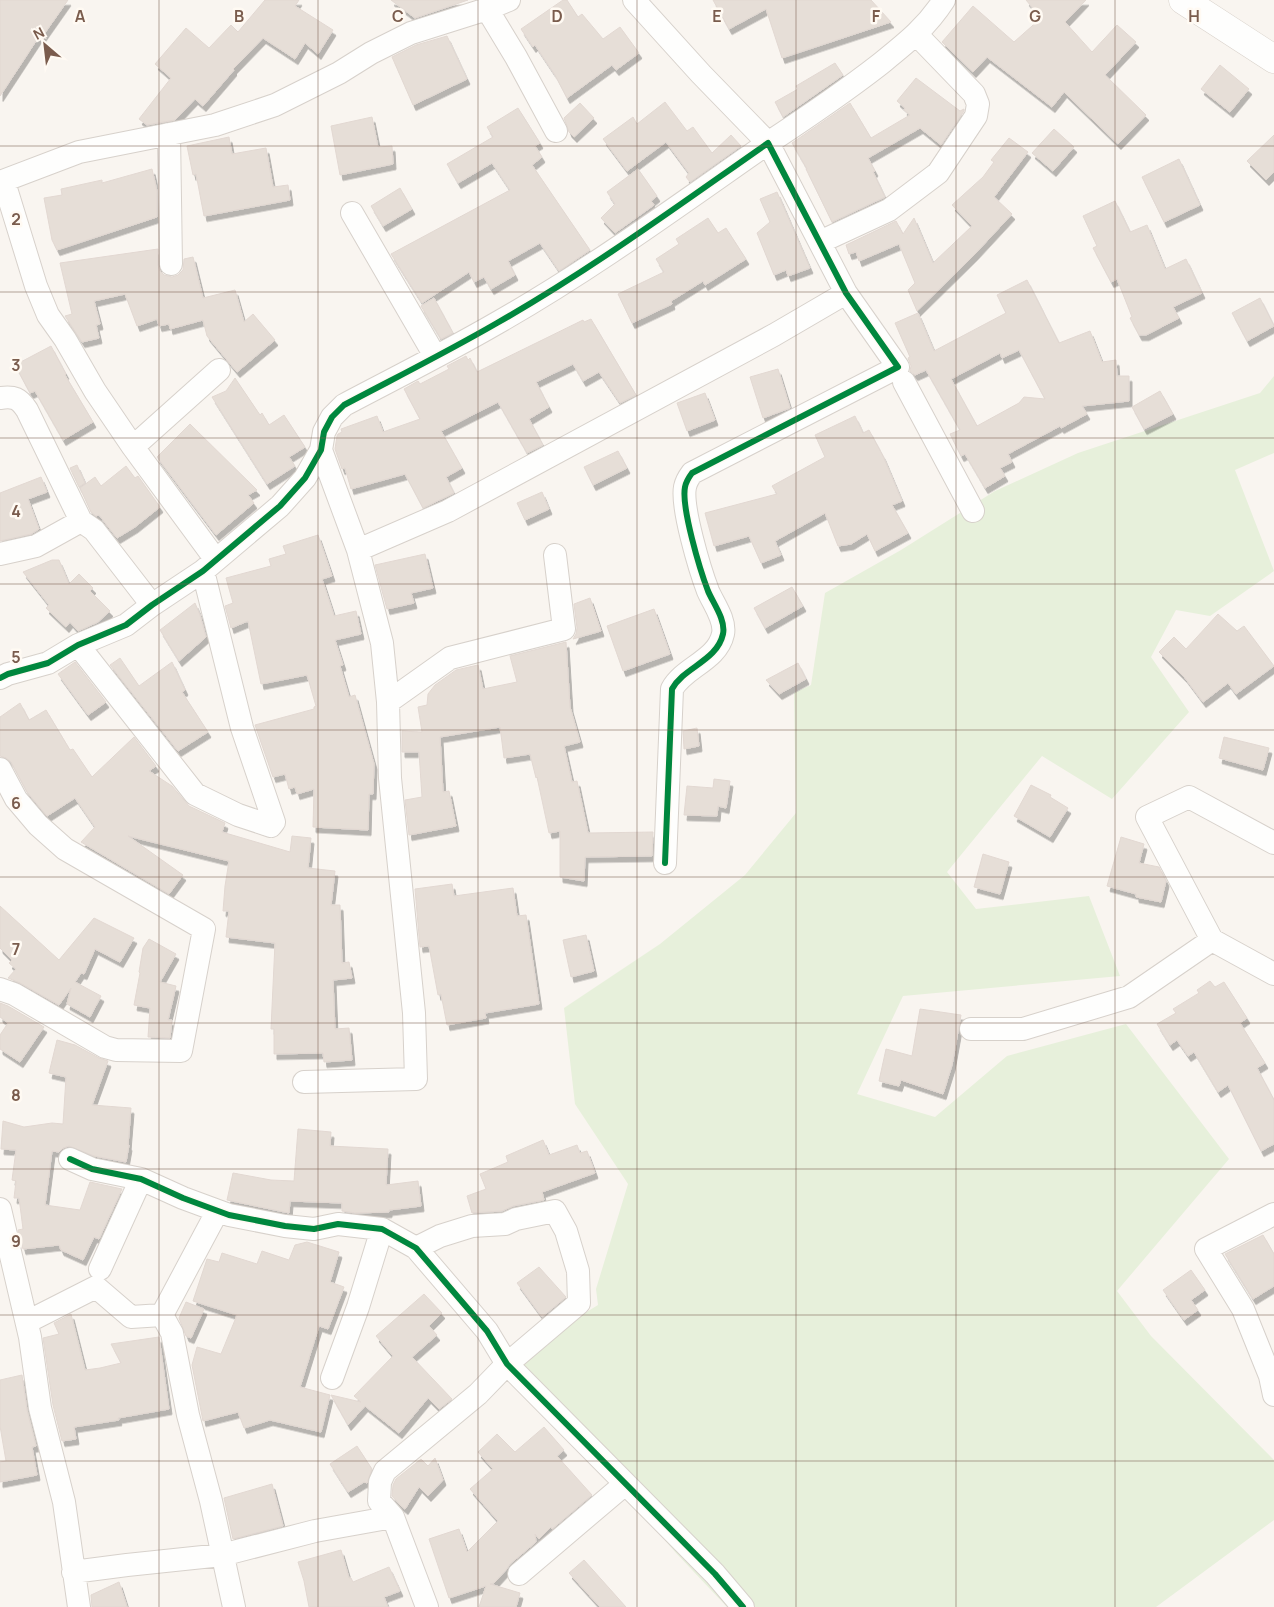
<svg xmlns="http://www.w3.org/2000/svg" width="1274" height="1607" font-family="Manrope,sans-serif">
	<defs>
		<filter id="shadow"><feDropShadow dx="3" dy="5.5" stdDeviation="0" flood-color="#0004"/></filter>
	</defs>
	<rect width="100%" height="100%" fill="#f9f5f0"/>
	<!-- green -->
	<path fill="#e7f0db" d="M1274 376V453L1235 470 1274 571 1210 616 1176 610 1151 657 1189 712 1112 799 1042 756 947 872 976 909 1089 896 1120 976 903 996 857 1094 935 1117 1007 1056 1126 1024 1229 1159 1117 1291 1151 1336 1274 1460V1520L1156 1607H727L676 1553 510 1359 598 1305 596 1289 628 1184 575 1104 564 1008 660 944 745 875 796 813 794 693 811 685 825 593 901 550 995 491 1078 453 1260 393Z"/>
	<!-- building -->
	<path fill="#e6ded7" stroke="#e2d8d2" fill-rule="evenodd" filter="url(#shadow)" d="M0 0H68L42 37 40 35 0 96Z
		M265 0H299L295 6 333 30 318 54 305 43 295 59 263 38 233 69 234 70 203 106 195 99 175 120 147 125 139 119 171 78 155 64 186 28 209 48 231 25 238 32Z
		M391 0H468L415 18Z
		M563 0H567L578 17 582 14 603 39 620 27 639 53 616 70 612 65 567 98 555 75 535 45 533 47 521 29Z
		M713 0H871L891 22 782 58 766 9 729 29Z
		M1026 0H1086L1065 22 1092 52 1117 25 1136 42 1105 75 1146 115 1118 144 1064 92 1052 107 987 57 973 72 942 42 973 6 1014 42 1041 18Z
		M447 36 467 79 413 105 392 57 416 45Z
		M835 63 843 75 783 117 775 102 798 89 796 86Z
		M1220 65 1249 89 1230 112 1201 89Z
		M916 78 960 111 964 109V111L941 145 920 128 868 158 875 171 873 172 885 197 832 222 806 169H807L792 143 850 103 871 138 910 115 904 110 905 108 897 101Z
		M665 102 687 131 693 127 712 153 731 135 741 146 690 182 686 177 689 173 666 142 627 171 603 139 633 117 637 124Z
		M580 103 594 118 574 137 569 132 564 118Z
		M518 108 540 143 535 146 542 157 532 165 590 250 559 271 540 243 508 261 515 275 491 289 484 277 474 282 469 272 422 303 391 254 510 190 492 163 458 183 447 164 493 137 487 127Z
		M372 117 378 147 392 146 393 164 340 175 331 126Z
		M1054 129 1074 147 1053 171 1032 153Z
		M1274 135V172L1266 180 1247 161Z
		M229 137 232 154 266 148 273 187 288 185 290 200 204 216 196 174 193 175 187 146Z
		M1009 138 1028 152 994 197 1012 214 974 255 917 311 908 290 915 283 899 244 859 261 856 252 849 254 846 245 896 221 903 234 914 218 933 263 972 226 952 205 983 177 994 162 991 160Z
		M1179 159 1200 205 1164 222 1142 177Z
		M152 169 157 191V217L57 250 52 240 44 198 62 195 61 189 102 180V183Z
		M638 169 657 196 651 201 654 205 615 233 601 218 615 204 607 192Z
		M400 188 412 209 383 226 371 206Z
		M777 192 810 268 788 276 786 270 774 275 757 233 770 222 760 199Z
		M1115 201 1130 232 1147 225 1165 269 1186 259 1202 293 1173 307 1179 318 1146 335H1139L1130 318 1132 317 1117 279 1111 282 1093 248 1097 246 1083 216Z
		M708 218 718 233 726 228 746 259 705 285 703 281 671 301 672 304 632 323 618 294 664 272 656 259 679 244 676 239Z
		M158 249V265L160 271 164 275 172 277 178 275 183 270 184 259 193 257 203 298 235 290 244 322 253 314 275 340 237 372 207 336 203 320 170 329 169 324 159 326 157 319 137 326 125 294 94 301 100 324 96 325 99 338 82 342 65 316 72 314 60 263Z
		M1027 280 1059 343 1090 331 1102 362 1116 360 1117 376H1129V401L1082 406 1087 414 1061 428 1060 426 1008 454 1012 462 1000 468 1005 476 985 488 965 454 961 456 950 434 960 430 926 370 915 375 910 371 911 366 908 358 910 357 895 323 918 313 934 351 1006 313 997 295ZM1019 350 1045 399 1024 397 1019 403 977 426 951 379 1000 353 1002 358Z
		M434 298 453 333 441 339 421 306Z
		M1260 298 1274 326 1247 341 1232 313Z
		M591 319 636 395 620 403 599 372 583 381 573 364 536 382 549 407 529 419 543 445 527 453 498 402 441 431 462 468 446 477 454 493 423 508 405 474 351 489 345 468 342 469 335 449 337 436 338 434 342 432 341 429 377 416 383 432 420 419 404 389 418 381 420 384 449 369 447 366 466 356 468 360 470 358 477 372 583 320 584 322Z
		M51 346 66 374 65 375 93 422 63 440 35 391 30 393 15 365Z
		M778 369 790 408 763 418 750 377Z
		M235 378 260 415 262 413 269 425 284 415 305 447 289 457 295 466 267 484 212 397 226 391Z
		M1160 391 1173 414 1144 429 1132 407Z
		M705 393 715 420 687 431 677 403Z
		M855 416 863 433 869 430 883 456 902 501 892 505 908 533 875 551 867 534 851 544 838 546 825 513 775 541 781 555 761 563 749 536 714 546 705 513 777 494 772 486 825 457 815 435Z
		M190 424 257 490 248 495 254 503 216 535 157 457Z
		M618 451 627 468 593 485 584 467Z
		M77 465 85 483 79 487 70 468Z
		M126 466 135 478 138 476 160 507 135 527 117 538 99 515 96 516 91 512 80 488 95 477 101 486Z
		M41 477 47 492 28 499 39 529 31 534 0 541V493Z
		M542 492 549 509 525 520 517 503Z
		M318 535 332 576 322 579 334 616 356 611 361 634 335 640 343 665 340 666 349 697 355 695 374 764 373 794H369L368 830 313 827 314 789 297 794 295 787 289 789 285 774 273 777 255 725 314 709V707L316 706 307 675 261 684 248 621 231 628 225 606 233 603 226 578 271 566 269 559 286 554 283 546Z
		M425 554 433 588 411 593 414 603 387 609 375 565Z
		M52 560H59L69 584 79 574 93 588 90 591 110 611 98 622 78 631 70 622 66 627 46 608 49 605 23 572Z
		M792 587 803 606 765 628 754 608Z
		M590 598 601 631 573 639 576 634 577 628 574 604Z
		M195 603 200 615 206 637 179 661 160 630Z
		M654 609 670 654 623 671 607 626Z
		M1218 614 1237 631 1244 626 1274 666 1236 694 1228 683 1203 702 1185 678 1159 652 1174 637 1186 649Z
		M566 642 570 707 580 742 564 746 572 782 577 781 588 833 653 832 652 856 585 857 584 881 560 877V831L549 833 537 777 536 778 530 754 504 758 500 727 440 737 443 792 449 791 456 826 409 835 405 800 422 797 419 752H402V731L422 732 418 707 427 705 428 694 435 685 456 670 478 665 483 689 517 682 510 656Z
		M120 658 139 686 172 662 185 690 182 692 208 732 178 751 110 665Z
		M75 662 106 702 88 715 58 674Z
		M798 663 806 679 779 694 766 680Z
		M20 703 29 720 46 710 70 750 73 749 92 777 134 737 156 766 149 771 172 786 189 806 225 823 222 832 290 852 292 836 311 838 308 868 335 871 331 905H340L342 963 349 962 352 978 333 980 335 1029 349 1028 352 1060 324 1062 323 1053 274 1054V1029H271L275 943 226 937 229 911H223L225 886 229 861 128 836 183 875 169 894 81 842 95 827 75 798 47 816 27 792 11 762 6 758 0 756V717Z
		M697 728 699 746 684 749 683 731Z
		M1224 737 1269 748 1263 770 1219 758Z
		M714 779 730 781 726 808 718 806 717 816 684 815 687 786 713 788Z
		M1031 785 1051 795 1050 797 1068 808 1050 837 1014 816Z
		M1121 837 1144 844 1139 863 1159 867 1166 881 1161 902 1136 897V894L1107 886Z
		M983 854 1009 862 1000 894 974 887Z
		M452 884 454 896 513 888 517 916 526 915 539 1004 485 1013 486 1018 447 1025 441 994 438 995 429 946 420 947 415 889Z
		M0 906 59 960 94 918 134 938 120 962 95 949 84 974 81 973 75 982 101 996 90 1017 67 1004 71 988 59 1005 20 983 8 978 16 969 9 963 12 960 0 948Z
		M586 935 594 971 571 977 563 940Z
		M149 939 176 954 160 982 176 986 168 1020H172L170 1038 148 1037 150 1008 134 1005 140 973 139 972 143 948Z
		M1210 981 1215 987 1224 982 1247 1018 1240 1023 1265 1063 1257 1068 1274 1100V1144L1261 1151 1228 1085 1218 1092 1194 1052 1188 1056 1177 1040 1170 1045 1157 1024 1176 1013 1173 1009 1199 993 1197 990Z
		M0 1003 8 1006 44 1027 20 1062 0 1049V1035L8 1023 0 1017Z
		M920 1009 961 1015 952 1065 943 1094 901 1080 899 1086 879 1081 886 1049 912 1056Z
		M57 1040 75 1045 99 1058 108 1061 92 1105 131 1108 128 1145H129L126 1162 94 1156 69 1146 63 1148 59 1152 52 1151 45 1205 80 1210 90 1182 122 1189 99 1239 94 1237 83 1260 61 1250 59 1245 23 1249 18 1230 23 1229 19 1198H14L16 1181 12 1180 16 1150 1 1149 3 1121 24 1127 52 1123 63 1124 66 1077 49 1073Z
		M298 1129 331 1132 330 1146 388 1149 386 1185 418 1181 421 1206 389 1210V1212L355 1213 342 1211V1203L290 1201 289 1213 227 1200 233 1173 271 1180 294 1181Z
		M543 1140 549 1155 577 1145 580 1153 587 1151 595 1173 542 1192 544 1200 513 1206 502 1211 472 1213 467 1196 486 1189 480 1174 508 1162 506 1156Z
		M1263 1235 1274 1254V1286L1253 1299 1225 1254Z
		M307 1242 339 1252 330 1282 344 1287 328 1329 319 1326 300 1387 330 1395 321 1432 270 1420 244 1428 238 1412 203 1421 192 1365 197 1347 221 1354 237 1315 193 1301 207 1259 219 1262 222 1253 257 1264 262 1251 289 1260 295 1245Z
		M539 1267 566 1297 542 1317 517 1283Z
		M1191 1270 1205 1290 1191 1300 1198 1310 1184 1320 1163 1290Z
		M424 1294 442 1313 429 1326 437 1335 412 1357 452 1399 439 1409 428 1398 399 1433 365 1406 348 1425 331 1395 361 1402 354 1396 393 1356 376 1336Z
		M186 1302 204 1309 191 1338 186 1336 179 1318Z
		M71 1314 85 1370 100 1368 121 1363 111 1344 159 1337 169 1409 118 1418 119 1420 74 1427 76 1439 62 1441 53 1405 43 1338 59 1334 54 1323Z
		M22 1375 27 1410 36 1446 32 1447 37 1475 0 1482V1462L6 1461 0 1426V1380Z
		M544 1427 564 1450 557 1456 592 1495 552 1529 551 1527 539 1539 535 1534 536 1542 510 1564 506 1570 494 1583 490 1584 520 1593 516 1607H479L486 1586 449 1598 429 1539 459 1529 467 1552 498 1521 470 1489 493 1469 478 1452 497 1434 515 1452Z
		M357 1446 372 1469 367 1483 364 1482 348 1492 330 1464Z
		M435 1458 443 1480 428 1496 419 1487 405 1509 400 1505 392 1496 393 1485 396 1479 421 1459 428 1466Z
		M272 1484 283 1526 233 1539 224 1498Z
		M341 1550 349 1578H351L353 1582 389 1567 400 1591 384 1597 388 1607H309L304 1581 298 1562Z
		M584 1560 626 1607H600L569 1573Z
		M119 1582 127 1607H92L91 1595Z"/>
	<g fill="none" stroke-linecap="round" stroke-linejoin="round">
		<defs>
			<path id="street" d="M634 0 701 74 768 143C806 118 843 93 879 65 905 44 926 28 944 0
				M487 9 516 57 556 131
				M169 134 171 264
				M0 182 79 152 215 125 275 105 339 73 371 53 411 33 487 9 509 0
				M4 182 36 286 48 315 65 339 95 391 133 447 216 560
				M352 213 435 356
				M820 242 889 210 938 173 976 116 978 104 974 94 917 35
				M904 382 973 511
				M0 398C14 396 19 398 27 410L81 521
				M133 447 219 370
				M358 550 448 511 774 335 846 293
				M0 554 36 546 81 521 94 530 152 605
				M78 645 195 794 238 815 271 826 274 822 242 728 203 571
				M0 678 8 674 48 663 78 645 126 625 152 605 203 571 280 506 305 478 321 450 324 432 332 417 344 405C395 378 447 352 497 323 592 269 679 205 768 143L846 293 898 367 692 473C689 477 686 482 685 487 681 507 700 570 708 591 713 603 726 620 723 634 717 661 684 667 672 689L665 863
				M388 702 450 658 564 629 555 555
				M0 769 16 799 38 825 65 849 204 929 181 1051 116 1050 105 1047 14 994 0 989
				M1212 940 1147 817 1189 797 1274 843
				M971 1029H1023L1129 997 1212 940 1274 974
				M304 1082 416 1079 414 1013 390 778 388 702 382 643 358 550 321 450
				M70 1159 92 1169 141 1179 183 1198 229 1215 285 1226 314 1229 338 1224 382 1229 416 1248 487 1331 507 1364 715 1574 743 1607
				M0 1209 30 1337 40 1408 64 1502 79 1607
				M217 1212 162 1315 172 1333 188 1415 211 1501 234 1607
				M1274 1214 1206 1249 1243 1309 1270 1376 1274 1395
				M416 1248 440 1236 472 1226 505 1224 516 1219 555 1211 566 1231 578 1271 579 1303 507 1364 478 1394 385 1471 380 1482 379 1501 393 1517 427 1607
				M100 1269 141 1179
				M27 1322 96 1287 131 1317 162 1315
				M332 1378 358 1307 382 1229
				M73 1572 127 1565 222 1555 315 1531 393 1517
				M519 1574 625 1484"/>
			<path id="secondary" d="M1183 0 1274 59"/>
		</defs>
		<!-- street casing -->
		<use href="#street" stroke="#d7d1cb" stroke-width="24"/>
		<!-- secondary casing -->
		<use href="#secondary" stroke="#d9d2cb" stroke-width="29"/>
		<!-- street -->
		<use href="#street" stroke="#fefefd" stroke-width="22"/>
		<!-- secondary -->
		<use href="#secondary" stroke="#fefefd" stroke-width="28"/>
		<defs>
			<path id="cycleway" d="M0 678 8 674 48 663 78 645 126 625 152 605 203 571 280 506 305 478 321 450 324 432 332 417 344 405C395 378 447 352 497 323 592 269 679 205 768 143L846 293 898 367 692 473C689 477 686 482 685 487 681 507 700 570 708 591 713 603 726 620 723 634 717 661 684 667 672 689L665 863
				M70 1159 92 1169 141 1179 183 1198 229 1215 285 1226 314 1229 338 1224 382 1229 416 1248 487 1331 507 1364 715 1574 743 1607"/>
		</defs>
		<!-- cycleway casing -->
		<use href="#cycleway" stroke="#fffaf3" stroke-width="9"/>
		<!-- cycleway -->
		<use href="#cycleway" stroke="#00873e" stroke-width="6"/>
	</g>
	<!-- grid -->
	<path fill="none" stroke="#7a5c4d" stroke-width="1" stroke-opacity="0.55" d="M159 0V1607M318 0V1607M478 0V1607M637 0V1607M796 0V1607M956 0V1607M1115 0V1607M0 146H1274M0 292H1274M0 438H1274M0 584H1274M0 730H1274M0 877H1274M0 1023H1274M0 1169H1274M0 1315H1274M0 1461H1274"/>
	<g font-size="16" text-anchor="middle" font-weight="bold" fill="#7a5c4d" stroke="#fffaf3" stroke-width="5" stroke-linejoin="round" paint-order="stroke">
		<text x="80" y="22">A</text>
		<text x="239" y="22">B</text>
		<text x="398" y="22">C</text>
		<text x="557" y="22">D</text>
		<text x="717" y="22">E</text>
		<text x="876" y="22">F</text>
		<text x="1035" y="22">G</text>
		<text x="1194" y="22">H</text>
		<text x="16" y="225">2</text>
		<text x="16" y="371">3</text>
		<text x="16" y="517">4</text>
		<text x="16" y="663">5</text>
		<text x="16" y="809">6</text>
		<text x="16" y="955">7</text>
		<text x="16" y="1101">8</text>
		<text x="16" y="1247">9</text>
	</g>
	<!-- north arrow -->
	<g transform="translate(45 45) rotate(332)" stroke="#fffaf3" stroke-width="4" paint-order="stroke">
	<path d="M0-4L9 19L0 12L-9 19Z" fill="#7a5c4d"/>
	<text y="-8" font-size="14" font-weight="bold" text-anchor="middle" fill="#7a5c4d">N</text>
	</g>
</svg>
